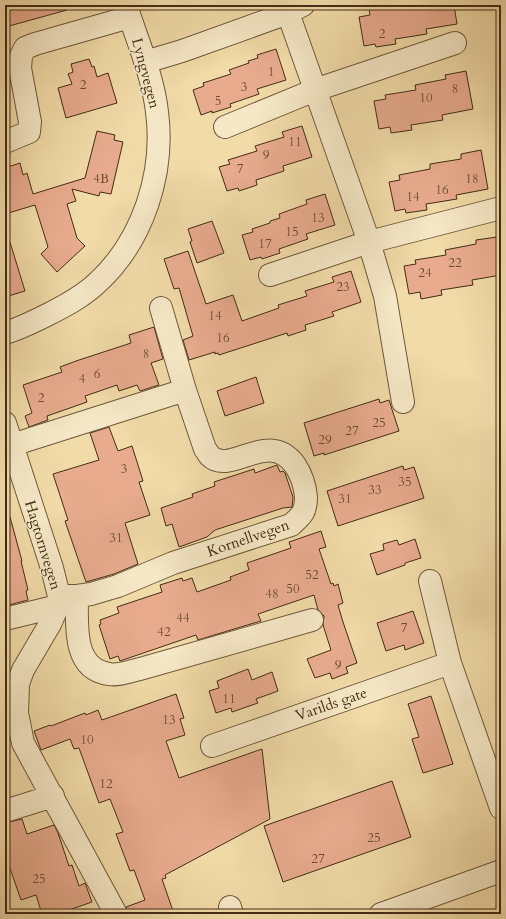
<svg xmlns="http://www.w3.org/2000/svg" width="506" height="919" font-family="Cardo,serif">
	<rect width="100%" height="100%" fill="#f1dba8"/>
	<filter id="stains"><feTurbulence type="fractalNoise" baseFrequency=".005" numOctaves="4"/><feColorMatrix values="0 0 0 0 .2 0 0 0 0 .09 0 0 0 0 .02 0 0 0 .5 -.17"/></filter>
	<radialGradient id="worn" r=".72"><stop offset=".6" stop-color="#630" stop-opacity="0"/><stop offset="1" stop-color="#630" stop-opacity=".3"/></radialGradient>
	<!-- building -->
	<path fill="#e8ab8e" stroke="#442c17" d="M5 5H67V10L9 26 5 12Z
		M391 5H454L457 24 426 29 427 34 395 39 396 44 376 47 375 44 364 46 359 17 370 15 369 9Z
		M276 49 286 80 257 89 259 94 230 104 231 107 212 113V111L201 115 193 90 204 86 203 83 231 74 229 70 249 63 248 61 258 58 257 55Z
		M89 59 92 67 94 66 97 77 108 73 117 103 66 118 58 88 72 84 68 74 73 72 71 64Z
		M466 71 473 109 442 115 443 120 411 125 412 130 391 133 390 127 379 129 374 101 386 99 385 95 416 90 415 85 446 79 445 75Z
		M302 126 312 157 283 166 284 171 256 180 257 185 239 191 238 188 227 191 219 167 230 164 228 160 257 151 255 146 284 137 282 132Z
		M97 131 115 135 114 140 123 142 111 194 100 192 99 196 72 189 76 201 67 204 77 238 85 246 57 272 41 254 48 247 35 205 5 214V168L20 163 23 175 27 173 33 194 85 178Z
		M481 150 488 189 456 195 457 199 426 204 427 210 406 213 405 209 395 211 389 182 400 180 399 175 430 169V164L461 159V154Z
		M325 194 335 225 306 234 308 239 279 249 280 253 262 259 261 257 250 260 242 235 253 232 252 229 270 223V221L280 218 279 214 307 204 306 200Z
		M212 221 224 253 197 263 190 242 192 241 188 229Z
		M497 237 501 262V275L472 280 473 285 441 290 442 295 421 299 420 292 409 294 404 266 416 264 415 260 446 255 445 250 476 244V240Z
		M9 239 25 291 5 297V240Z
		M188 251 206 304 233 295 242 321 279 308 278 305 307 296 305 291 334 282 332 277 351 271 361 302 332 312 334 316 305 325 306 330 288 336 287 333 219 355 218 353 215 354V352L189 360 183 340 193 336 179 288 174 289 164 259Z
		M154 327 163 359 151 363 159 385 140 391 137 385 119 391 117 385 85 396 87 402 47 416 48 420 29 427 25 416 32 413 23 385 62 372 60 367 76 361 131 343 129 335Z
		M256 377 264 403 225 416 217 391Z
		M379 399 380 403 389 400 399 431 324 455V453L314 456 304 423Z
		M109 427 118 451 132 446 143 481 139 482 150 515 125 523 138 564 114 574 86 582 65 521 68 520 53 474 99 460 90 433Z
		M277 465 280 472 283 471 285 473 293 497 292 507 283 508 215 530 207 537 179 547 172 524 166 526 161 508 193 497 192 494 215 486 214 482 254 469 255 473Z
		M403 466 404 470 414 467 424 498 338 526 327 491Z
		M10 517 22 561H21L28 590 26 591 28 600 5 606V518Z
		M321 531 326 547 319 549 331 584 333 583 334 586 338 584 343 603 338 605 343 622 357 663 346 667 348 673 332 679 330 673 315 678 307 659 331 650 323 625 324 616 318 610 314 595 258 614 261 621 244 626 198 640 196 635 120 661 118 656 110 659 99 625 101 624 100 620 119 613 117 607 162 592 160 585 182 578 183 581 192 578 197 592 231 580 230 577 249 570 247 563 291 548 289 542Z
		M415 539 421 558 405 563V565L377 575 370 554 384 550 383 544 397 540 399 545Z
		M413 611 424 643 405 650 404 645 386 651 377 623Z
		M248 669 252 680 272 672 278 691 256 699 258 703 232 712 231 708 216 713 209 691 219 688 217 681Z
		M176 694 184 718 180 719 185 735 166 741 179 778 262 749 270 819 165 875 166 878 162 879 174 914H128L126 907 145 900 134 870 130 871 116 834 123 832 110 799 99 803 79 748 74 749 70 739 41 750 34 731 50 725 51 726 85 713 86 715 98 710 102 720Z
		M431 696 453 764 423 773 412 739 419 737 408 704Z
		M392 781 411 837 283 882 264 826Z
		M22 819 27 834 54 825 58 833 69 866 72 865 79 886 85 883 92 902 69 910 70 914H42L36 895 21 900 5 854V823Z"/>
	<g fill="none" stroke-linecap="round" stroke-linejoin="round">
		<defs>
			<path id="minor" d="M288 13 369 242 385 296 403 402
				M145 62 182 51 288 13 303 5
				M225 127 315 90 455 43
				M5 142 29 132 30 122 20 68 21 56 25 48 35 44 130 17
				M270 275 369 242 501 208
				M5 333C19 329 33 322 47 315 65 306 82 297 97 283 143 241 165 173 157 112 153 76 137 40 126 5
				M5 423 52 568 59 596 58 606 50 624 23 670 18 684 17 713 23 743 116 914
				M12 445 185 390
				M430 581 450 663 501 808
				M59 596H77L91 594 118 586 173 563 291 525C302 515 306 512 306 497 305 486 301 474 295 465 268 428 231 476 210 456 208 454 207 451 205 449L185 390 161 308
				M77 596C77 624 72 669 109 674 119 676 130 671 140 669L312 620
				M5 619 58 606
				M212 746 450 663
				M5 811 53 796
				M230 907 232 914
				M381 914 501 871"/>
		</defs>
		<!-- minor casing -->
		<use href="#minor" stroke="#6f583b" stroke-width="24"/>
		<!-- minor -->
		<use href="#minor" stroke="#f6e8c6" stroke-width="22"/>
	</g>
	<g text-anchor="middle" stroke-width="3" stroke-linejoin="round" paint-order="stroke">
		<!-- number labels -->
		<g font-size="13" fill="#6d4c35">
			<text x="382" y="38">2</text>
			<text x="271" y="76">1</text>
			<text x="83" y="89">2</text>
			<text x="244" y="91">3</text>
			<text x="455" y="93">8</text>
			<text x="426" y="102">10</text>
			<text x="218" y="105">5</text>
			<text x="295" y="146">11</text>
			<text x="266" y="159">9</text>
			<text x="240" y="173">7</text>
			<text x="101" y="183">4B</text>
			<text x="472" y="183">18</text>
			<text x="442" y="194">16</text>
			<text x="413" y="201">14</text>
			<text x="318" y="222">13</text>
			<text x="292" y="236">15</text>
			<text x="265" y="248">17</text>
			<text x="455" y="267">22</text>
			<text x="425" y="277">24</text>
			<text x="343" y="291">23</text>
			<text x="215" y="320">14</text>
			<text x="223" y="342">16</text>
			<text x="146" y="358">8</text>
			<text x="97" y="378">6</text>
			<text x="82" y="383">4</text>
			<text x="41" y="402">2</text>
			<text x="379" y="427">25</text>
			<text x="352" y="435">27</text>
			<text x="325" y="444">29</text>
			<text x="124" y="473">3</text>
			<text x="405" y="486">35</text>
			<text x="375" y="494">33</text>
			<text x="345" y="503">31</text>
			<text x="116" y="542">31</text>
			<text x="312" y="579">52</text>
			<text x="293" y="593">50</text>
			<text x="272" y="598">48</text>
			<text x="183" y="622">44</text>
			<text x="404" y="632">7</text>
			<text x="164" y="636">42</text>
			<text x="338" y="669">9</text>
			<text x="229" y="703">11</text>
			<text x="169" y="724">13</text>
			<text x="87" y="744">10</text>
			<text x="106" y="788">12</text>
			<text x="374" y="842">25</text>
			<text x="318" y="863">27</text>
			<text x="39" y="883">25</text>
		</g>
		<!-- street labels -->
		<g font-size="15" fill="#442c17" stroke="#f6e8c6">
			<text transform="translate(146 73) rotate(75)" y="5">Lyngvegen</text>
			<text transform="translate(248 538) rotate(-19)" y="5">Kornellvegen</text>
			<text transform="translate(43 545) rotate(73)" y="5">Hagtornvegen</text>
			<text transform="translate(331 704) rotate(-19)" y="5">Varilds gate</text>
		</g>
	</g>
	<!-- margin -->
	<rect width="506" height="919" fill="none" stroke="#f1dba8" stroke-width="20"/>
	<rect x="6" y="6" width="494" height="907" fill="none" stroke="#442c17" stroke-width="2"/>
	<rect x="10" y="10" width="486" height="899" fill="none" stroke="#442c17"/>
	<rect width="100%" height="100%" filter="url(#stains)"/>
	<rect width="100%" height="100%" fill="url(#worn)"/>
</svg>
